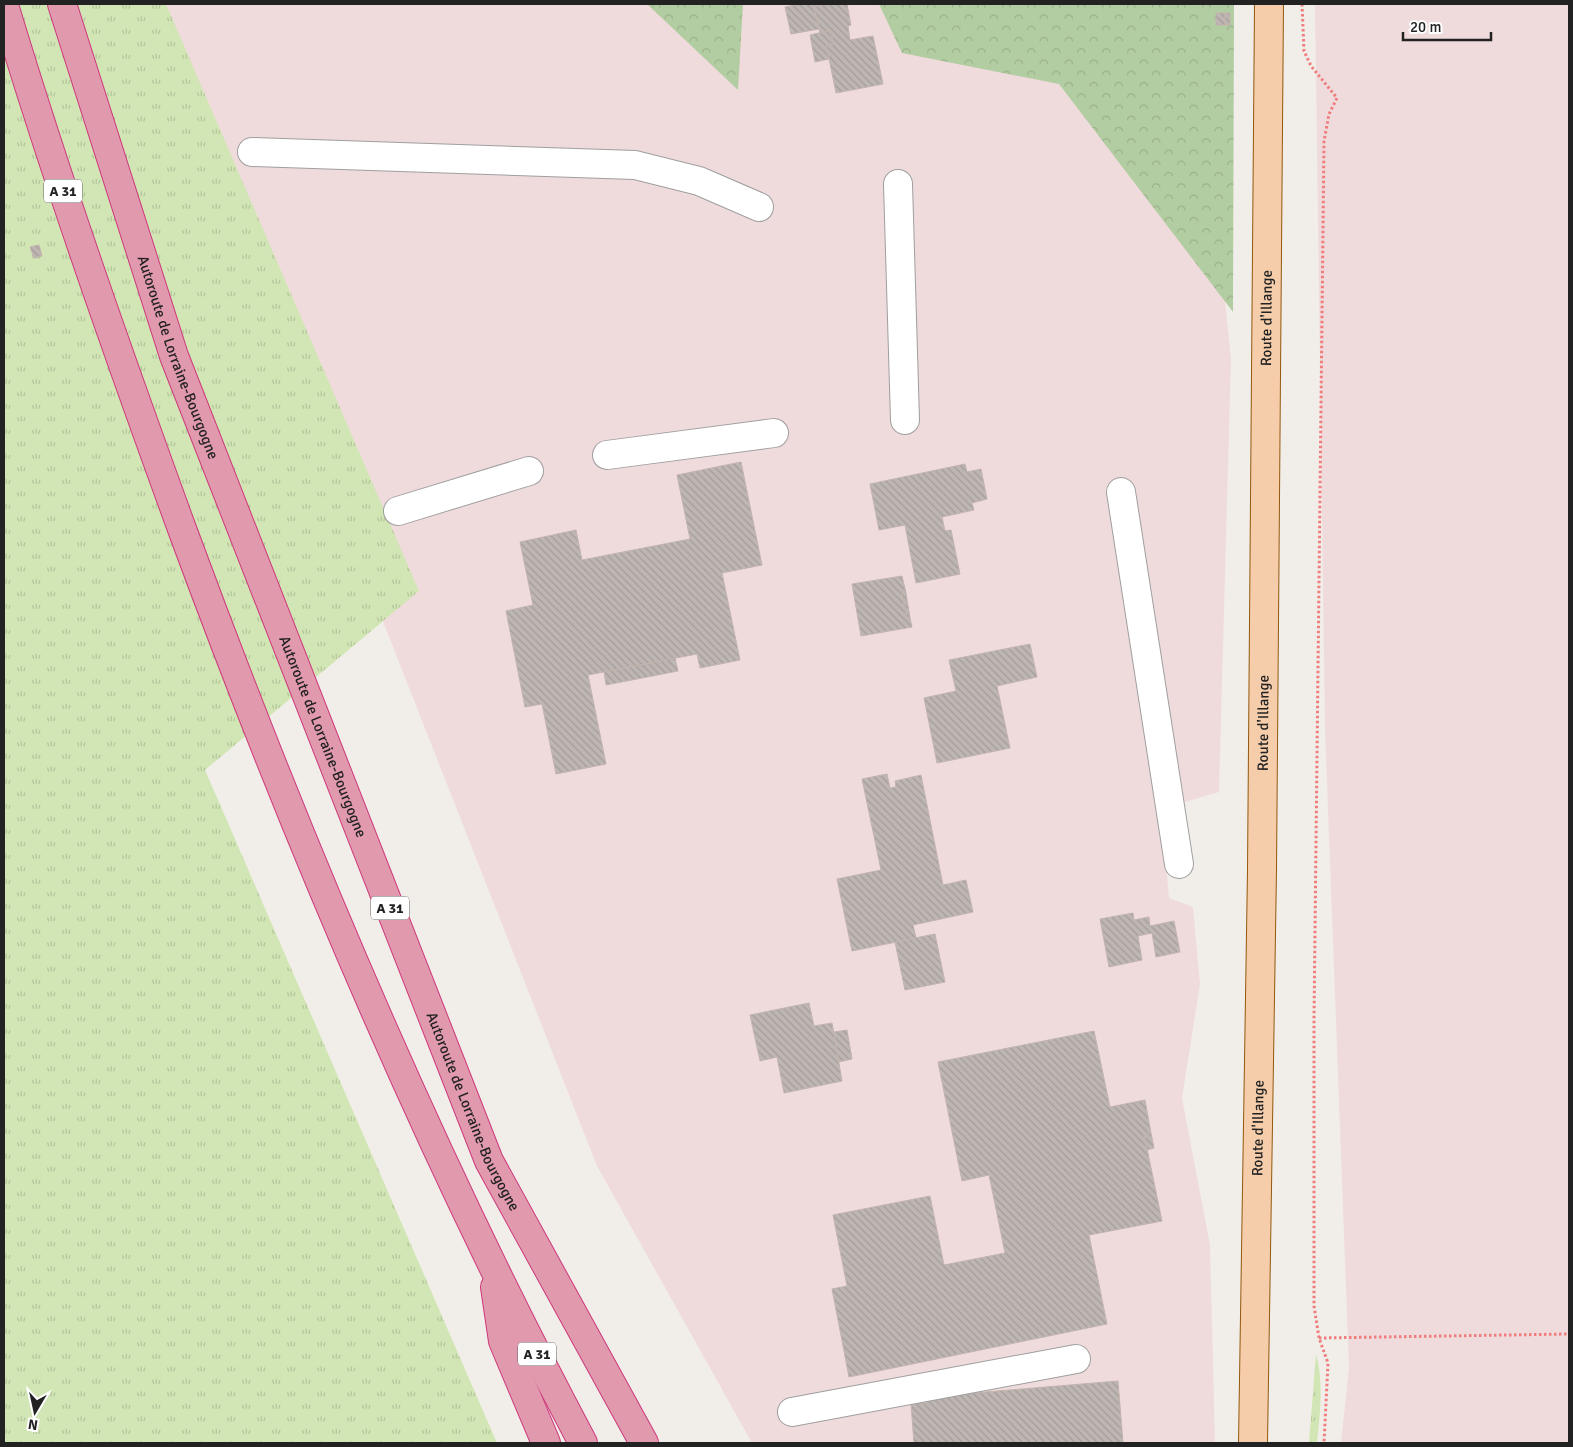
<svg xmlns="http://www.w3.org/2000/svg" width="1573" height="1447" font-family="Signika,sans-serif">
	<defs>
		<pattern id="grass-tufts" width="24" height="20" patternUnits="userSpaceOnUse" patternTransform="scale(1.25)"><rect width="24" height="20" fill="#d2e6b5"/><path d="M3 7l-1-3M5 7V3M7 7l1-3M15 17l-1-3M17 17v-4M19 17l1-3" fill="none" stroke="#b4c59b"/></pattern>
		<pattern id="forest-crowns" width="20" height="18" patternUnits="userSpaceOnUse" patternTransform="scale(1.25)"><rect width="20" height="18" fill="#b3cda2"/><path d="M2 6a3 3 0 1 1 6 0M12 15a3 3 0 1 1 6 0" fill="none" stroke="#9ab08b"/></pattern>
		<pattern id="building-back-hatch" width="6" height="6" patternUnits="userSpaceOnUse" patternTransform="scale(1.25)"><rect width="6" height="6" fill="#beb6b2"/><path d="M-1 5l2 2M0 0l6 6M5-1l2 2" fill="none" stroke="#a39c99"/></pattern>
	</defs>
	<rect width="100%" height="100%" fill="#f1eee9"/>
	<!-- commercial -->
	<path fill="#f0dbdc" d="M152 4H880L1225 84 1215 203 1231 359 1219 792 1161 809 1169 898 1193 907 1200 984 1182 1098 1210 1245 1215 1443H752L597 1166 362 568Z
		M1315 4H1569V1443H1341L1349 1368 1325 729Z"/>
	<!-- grass -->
	<path fill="url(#grass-tufts)" d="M4 4H166L419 591 205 770 497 1443H4Z
		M1316 1354C1324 1383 1320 1413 1317 1443H1309Z"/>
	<!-- forest -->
	<path fill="url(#forest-crowns)" d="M647 4H743L738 90Z
		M879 4H1234L1233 312 1059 84 902 53Z"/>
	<!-- building -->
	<path fill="url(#building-back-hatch)" stroke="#c2b4ad" d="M800 4H817L818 6H814L819 29 791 34 785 7Z
		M830 4H847L851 25 848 26 850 40 873 36 883 84 836 93 826 44H833L831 30 820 33 814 6Z
		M1216 13H1225V25H1216Z
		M1225 13H1230V25H1225Z
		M831 30 833 44H826L829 59 815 62 810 35Z
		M39 245 42 256 34 258 30 247Z
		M741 462 762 565 722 573 740 660 700 668 697 654 588 675 606 764 556 774 542 704 525 707 506 611 533 605 520 542 576 530 582 560 690 539 677 475Z
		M965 464 967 472 981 469 987 499 972 503 974 510 942 517 945 531 951 530 960 574 916 583 905 525 879 530 870 484Z
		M902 576 906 593 902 594 907 618H910L912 627 861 636 852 584Z
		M906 593 910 618H907L902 594Z
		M1030 644 1037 677 997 686 1010 748 937 763 924 698 956 691 949 660Z
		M675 658 678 671 606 685 604 672Z
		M887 774 890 788 896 787 895 781 921 775 943 885 966 880 973 912 913 925 916 938 852 951 837 879 881 870 862 779Z
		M1133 913 1134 920 1149 917 1150 926 1174 921 1180 952 1156 957 1152 933 1138 936 1142 960 1109 967 1100 919Z
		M935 934 945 982 905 990 895 942Z
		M809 1003 814 1026 832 1023 842 1081 784 1093 777 1057 760 1061 750 1015Z
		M847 1030 852 1059 839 1062 834 1032Z
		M1094 1031 1110 1107 1145 1100 1151 1133 1144 1134 1162 1221 1089 1235 1107 1324 849 1377 832 1289 847 1286 833 1215 930 1196 944 1265 1005 1253 989 1175 962 1181 938 1062Z
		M1151 1133 1154 1148 1147 1150 1144 1134Z
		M1118 1381 1123 1443H914L911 1404 925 1403V1397Z"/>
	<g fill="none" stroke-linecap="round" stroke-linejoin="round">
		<defs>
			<path id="minor" d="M252 152 635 165 699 181 759 207
				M898 184 905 420
				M607 455 774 433
				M1121 492 1179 864
				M398 511 529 471
				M792 1412 1076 1359"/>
			<g id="major">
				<path id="s1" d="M1253 1443 1262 870 1269 4"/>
			</g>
			<g id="highway">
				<path id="s2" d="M62 4 174 356 489 1161 644 1443"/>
				<path d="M4 5C57 181 119 356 182 529 297 841 427 1150 583 1443"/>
				<path d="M495 1287 503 1341 546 1443"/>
			</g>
		</defs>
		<!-- minor casing -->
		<use href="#minor" stroke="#9f9f9f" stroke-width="30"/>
		<!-- major casing -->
		<use href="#major" stroke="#92580d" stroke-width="30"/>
		<!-- highway casing -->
		<use href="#highway" stroke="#cd387b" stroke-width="30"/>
		<!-- path -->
		<path stroke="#ef7d7d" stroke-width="3" stroke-dasharray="2.5 2.5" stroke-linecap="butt" d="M1302 4 1304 51 1311 66 1337 98 1329 114 1324 141 1314 1020V1306L1319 1338 1328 1363 1324 1443
			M1319 1338 1569 1334"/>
		<!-- minor -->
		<use href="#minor" stroke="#fff" stroke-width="28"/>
		<!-- major -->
		<use href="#major" stroke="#f5cdab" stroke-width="28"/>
		<!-- highway -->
		<use href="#highway" stroke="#e199ae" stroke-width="28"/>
	</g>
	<g text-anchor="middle" stroke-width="4" stroke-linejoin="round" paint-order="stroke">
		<!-- shield labels -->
		<g fill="#fff" stroke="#646464" stroke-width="1">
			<rect x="44" y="179.5" width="38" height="23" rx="4"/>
			<rect x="371" y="896.5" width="38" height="23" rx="4"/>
			<rect x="518" y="1342.5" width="38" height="23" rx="4"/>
		</g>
		<g font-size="14" font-weight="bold" fill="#222">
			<text x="63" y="196">A 31</text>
			<text x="390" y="913">A 31</text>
			<text x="537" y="1359">A 31</text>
		</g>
		<!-- street labels -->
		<g font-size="15" fill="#222" stroke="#fff">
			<text dy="5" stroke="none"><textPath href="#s1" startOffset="1125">Route d'Illange</textPath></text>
			<text dy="5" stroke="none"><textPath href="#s2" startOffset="372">Autoroute de Lorraine-Bourgogne</textPath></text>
			<text dy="5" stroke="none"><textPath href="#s1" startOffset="720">Route d'Illange</textPath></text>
			<text dy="5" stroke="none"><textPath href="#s2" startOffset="778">Autoroute de Lorraine-Bourgogne</textPath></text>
			<text dy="5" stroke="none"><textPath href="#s2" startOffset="1182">Autoroute de Lorraine-Bourgogne</textPath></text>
			<text dy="5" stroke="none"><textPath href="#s1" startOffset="315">Route d'Illange</textPath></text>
		</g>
	</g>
	<!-- border -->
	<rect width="1573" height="1447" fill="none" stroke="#222222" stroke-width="10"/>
	<!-- north arrow -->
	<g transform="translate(35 1412) rotate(189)" stroke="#ffffff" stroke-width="4" paint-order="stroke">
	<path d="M0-4L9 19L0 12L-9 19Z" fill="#222222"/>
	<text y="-8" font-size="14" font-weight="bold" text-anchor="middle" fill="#222222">N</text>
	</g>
	<!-- scale -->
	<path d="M1403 32v8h88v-8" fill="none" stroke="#222222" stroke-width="2.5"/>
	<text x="1410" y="32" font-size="15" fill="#222222" stroke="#ffffff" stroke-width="4" paint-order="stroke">20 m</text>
</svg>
